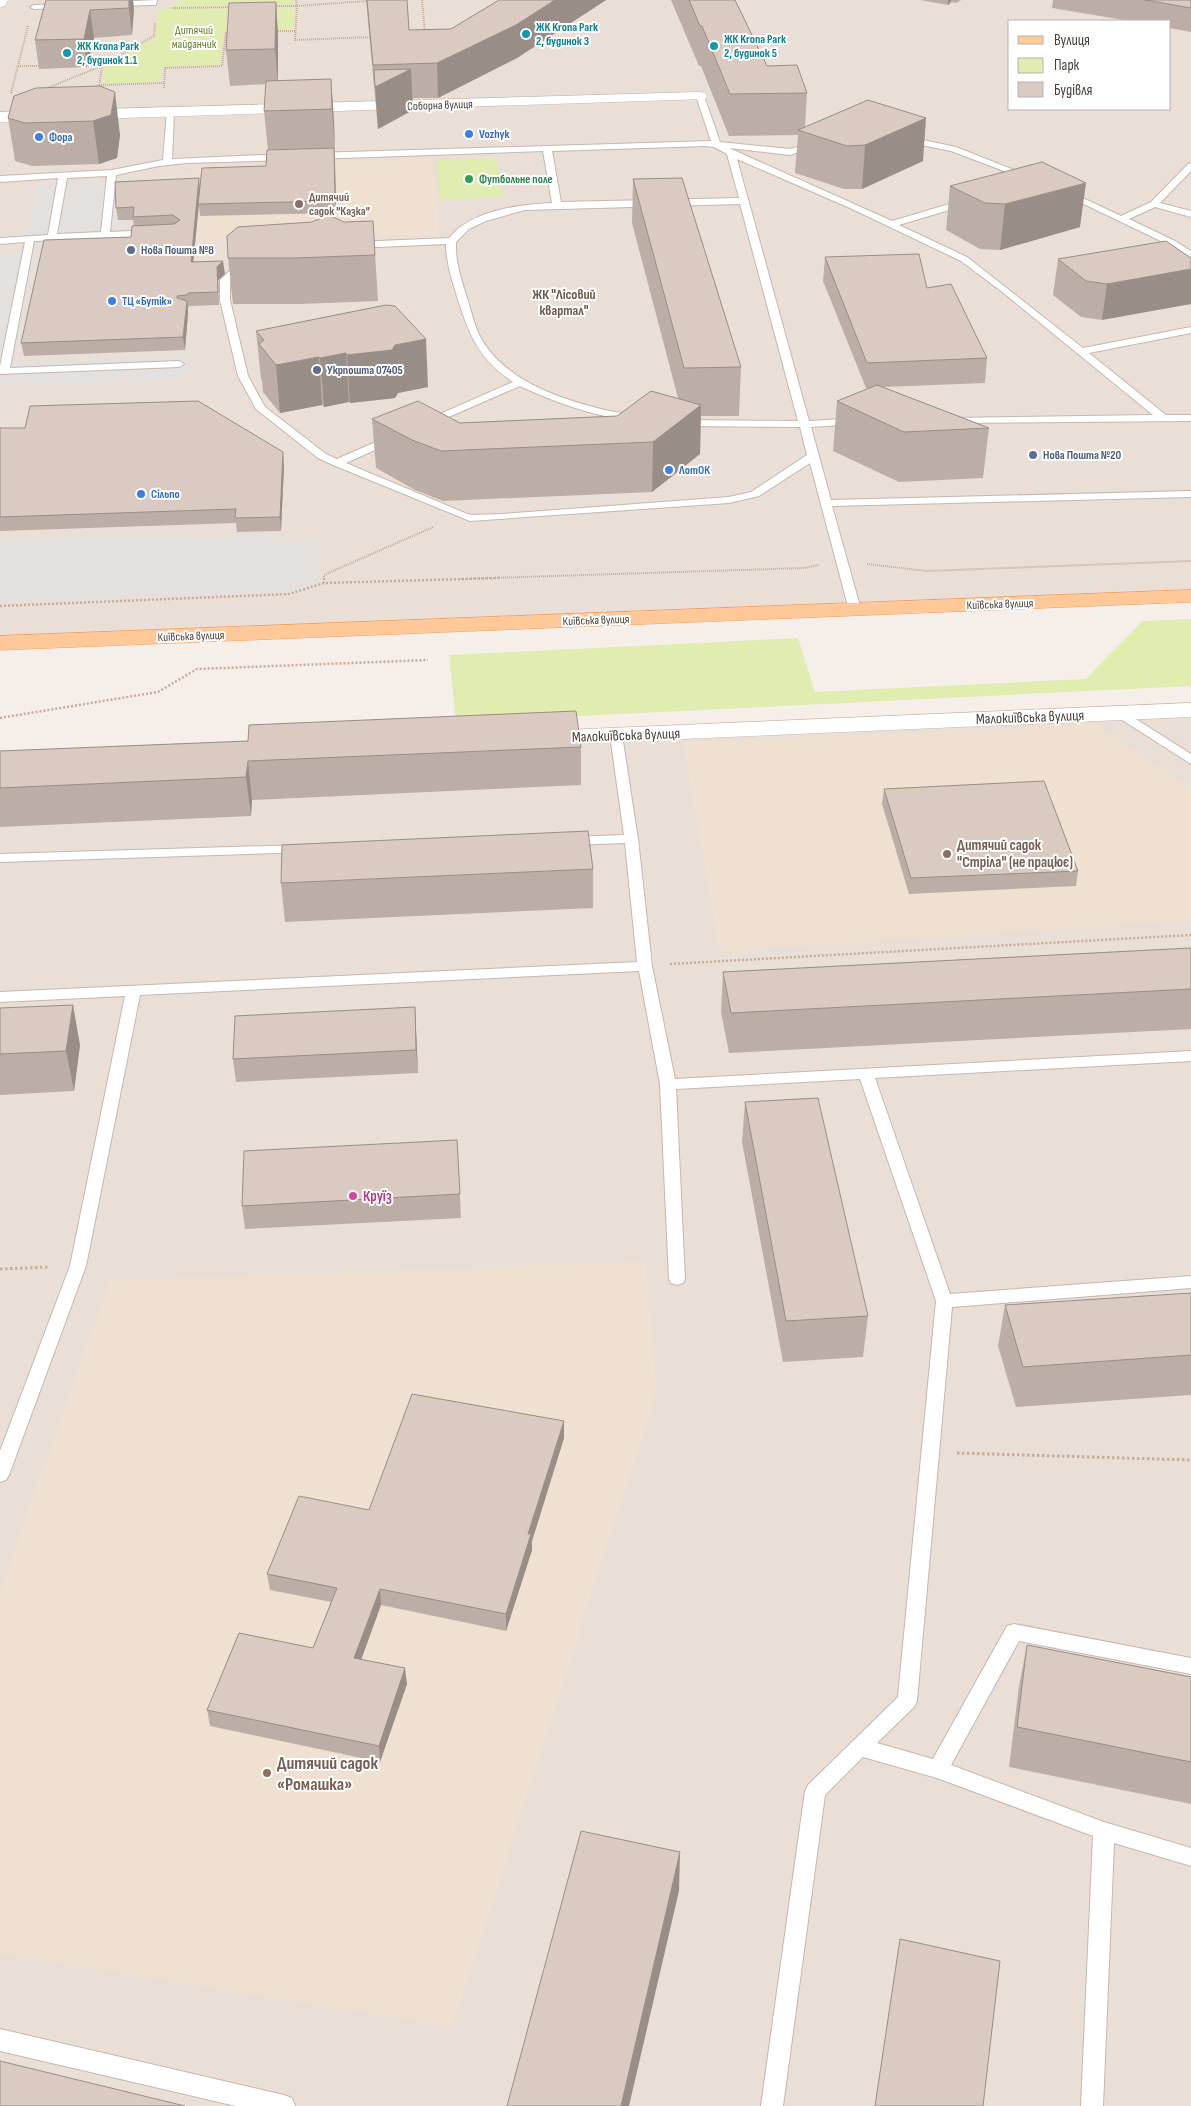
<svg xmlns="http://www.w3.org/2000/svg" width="1191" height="2106" font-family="'Sofia Sans Condensed',sans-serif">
	<rect width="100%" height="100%" fill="#f6efe9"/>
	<!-- residential -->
	<path fill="#eadfd7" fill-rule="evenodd" d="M0 0H1191V596L0 643ZM1010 21H1170V109H1010Z
		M1191 710V2106H0V760Z"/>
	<!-- education -->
	<path fill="#f0e0d2" d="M433 159 439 234 197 242 160 223 164 186 203 166Z
		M1095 724 1191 789V919L720 951 684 743Z
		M645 1262 656 1391 452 2026 0 1953V1593L110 1281Z"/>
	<!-- green -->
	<path fill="#e0ecb0" d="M182 0H293L294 5 166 7Z
		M295 7 293 30 224 31 220 65 162 67 161 82 103 84 105 65 155 37 158 9Z
		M496 158 503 197 440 200 437 160Z
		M1191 619V686L456 722 449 655 798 638 815 692 1086 679 1142 621Z"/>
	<!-- parking -->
	<path fill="#e4e0de" d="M131 180 129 223H151L173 243 37 249 15 361 190 354 188 379 0 386V253L23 252 38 184Z
		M271 532V542L318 540V583L288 592 0 603V540Z"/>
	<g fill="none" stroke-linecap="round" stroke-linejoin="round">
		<defs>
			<path id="service" d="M157 0 156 5H153L113 6 109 4 113 2Z
				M68 4 69 6 65 8 34 9 30 7 34 5Z
				M697 94 704 96 720 142 790 149 815 142 819 145 790 155 729 148 892 221 963 200H969V204L899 225 967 257 1083 348 1191 327V333L1089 353 1166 415H1191V421L947 423 946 421 951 418 1153 415 1001 291 961 261 850 208 737 159 809 421 856 418 861 421 856 424 811 427 831 500 1191 491V497L832 506 861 610 855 614 849 610 810 463 759 496 729 503 470 521 333 465 318 458 256 409 238 376 220 300V280L242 259 245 258 250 261 230 281V300L248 376 265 407 326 454 337 459 387 437H395L396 439 395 441 346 463 465 513 471 515 502 514 729 497 751 492 807 455 800 427 682 426 677 423 682 420 798 421 740 204 525 210 486 221 469 229 456 242C455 263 462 281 468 301 472 314 475 328 482 340 508 383 563 400 609 411 620 413 632 414 643 417L644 419 639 422C598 417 558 404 520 386L428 426 423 423 424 421 513 382C477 358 468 332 456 293 451 277 446 261 446 244L355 248 350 245 355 242 449 238C453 234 458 228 463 225 487 209 524 204 552 203L543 151 315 159 311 156 315 153 711 141 696 96ZM705 146 714 147 727 154 739 198 561 202 552 151Z
				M167 111 174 113 172 159 287 154 291 157 287 160 187 163 159 166 116 175 110 232 152 230 157 233 152 236 34 241 10 368 179 361 184 364 179 367 0 374V366L25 242 0 244V238L48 235 58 178 0 182V176L112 170 163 160ZM107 176 101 232 57 234 67 178Z
				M905 136 956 147 1032 177 1025 179 951 151 902 141 901 139Z
				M1191 163V171L1160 203 1191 211V217L1155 207 1129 219 1175 241 1191 251V258L1169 245 1061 193 1062 191H1068L1121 216 1151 202 1188 164Z
				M1120 709 1191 754V764L1116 716 1114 713Z
				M616 731 622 735 638 839 652 966 675 1079 1191 1051V1061L875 1078 950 1294 1191 1276V1288L952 1307 917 1701 914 1707 877 1743 933 1759 1007 1626 1014 1624 1191 1658V1674L1019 1641 951 1765 1104 1822 1191 1848V1866L1114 1843 1103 2106H1081L1093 1836 937 1778 863 1757 825 1795 783 2106H761L805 1791 808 1785 898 1697 936 1301 860 1079 676 1089 685 1279 683 1283 677 1285 671 1283 669 1279 660 1084 639 971 140 995 86 1266 9 1475 6 1480 0 1482V1451L70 1266 125 996 0 1002V992L637 962 625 843 570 845 563 841 570 837 624 835 610 735Z
				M302 845 309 849 307 852 0 862V854Z
				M0 2029 284 2095 292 2098 295 2106H236L0 2051Z"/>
			<path id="minor" d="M700 92 705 93 707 96 705 99 0 122V112Z
				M1191 703V717L541 745 533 743 529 738 533 733 541 731Z"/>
			<path id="tertiary" d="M0 0H8L5 6 0 7Z"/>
			<path id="primary" d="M1191 590V602L0 650V636Z"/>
		</defs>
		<!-- service casing -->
		<use href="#service" stroke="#c5b7ae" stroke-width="2"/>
		<!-- minor casing -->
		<use href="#minor" stroke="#c5b7ae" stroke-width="1"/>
		<!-- tertiary casing -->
		<use href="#tertiary" stroke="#c5b7ae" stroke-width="1"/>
		<!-- primary casing -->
		<use href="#primary" stroke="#ec9f61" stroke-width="1"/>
		<!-- path-far2 -->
		<path stroke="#c5ac9b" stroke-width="2" stroke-dasharray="1 1" stroke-linecap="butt" d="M296 0 297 6 367 1
			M422 0 425 34
			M273 6H297L295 40 373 37
			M173 8 232 7
			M274 31H296
			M86 65H102L154 36 155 23
			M18 66H42
			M99 85 164 83
			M99 87 102 65
			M164 88 165 68 222 66 226 32H230
			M45 89 99 67
			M11 93 28 26
			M867 564 927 571 1191 561
			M324 579V575L433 527
			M459 579 804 568 819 565"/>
		<!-- path-far1 -->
		<path stroke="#c5ac9b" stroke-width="2.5" stroke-dasharray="2 2" stroke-linecap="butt" d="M324 578V583
			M0 606 289 594 324 583 499 578
			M0 718 158 692 197 669 428 660
			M670 964 1191 935"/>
		<!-- path -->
		<path stroke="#c5ac9b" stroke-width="3" stroke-dasharray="2.5 2.5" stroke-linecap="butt" d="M0 1269 49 1267
			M957 1453 1191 1460"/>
		<!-- service -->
		<use href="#service" fill="#fff" fill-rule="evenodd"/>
		<!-- minor -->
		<use href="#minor" fill="#fff" fill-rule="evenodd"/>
		<!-- tertiary -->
		<use href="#tertiary" fill="#fff" fill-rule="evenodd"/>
		<!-- primary -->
		<use href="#primary" fill="#ffc899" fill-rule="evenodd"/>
	</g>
	<!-- wall -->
	<path fill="#bcaea6" d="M46 0 134 8 132 35 94 38 87 67 39 69 35 40Z
		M366 0H407L409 30 451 29 499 0H606L517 58 438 98H413V110L378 129Z
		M671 0H735L767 66 807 93 805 127 923 161 862 189H844L795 173 798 135 729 136 701 66H699Z
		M920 0H961L957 3 951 2 948 5Z
		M1053 0H1191V32L1170 28V21H1130L1052 8Z
		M276 2 278 36V81L331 79 334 121 336 213 200 216 199 206 193 262 225 274 218 280 219 305 189 306V308H188V313L185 350 24 356 21 343 131 237 134 226 133 220H118L116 208 200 188 266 166 268 150 264 111 266 84 230 86 226 50Z
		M36 88 120 135 117 158 99 164 32 166 15 161 8 118Z
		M633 179 741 367 739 416H701L700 454 652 492 443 501 415 490 376 468 372 419 460 423 617 416 678 398 632 223Z
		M950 186 1080 227 1000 250 980 249 946 230Z
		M373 221 378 301 300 304H233L228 258 344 222Z
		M825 257 927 288 987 358 985 383 883 387 989 428 983 478 899 482 833 451 837 401 870 388H866L823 281Z
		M1191 258 1102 320 1081 317 1053 295 1058 259Z
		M386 305 428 387 398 393 395 398 350 403 349 402 324 407 322 405 280 413 263 392 262 380 261 379 256 331Z
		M0 428 284 466 281 531 237 532 236 523 0 531Z
		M248 741 581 747V785L252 800 251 816 0 827V751Z
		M884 789 1078 871 1076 886 909 894 882 804Z
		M593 869V908L285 922 281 883Z
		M1191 948V1029L729 1053 721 1012 723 972Z
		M415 1007 418 1073 236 1082 233 1059Z
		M0 1008 80 1045 74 1091 0 1095Z
		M745 1102 868 1316 863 1357 783 1362 742 1142Z
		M457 1140 461 1218 245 1229 242 1206Z
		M1191 1293V1395L1016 1407 998 1346 1005 1305Z
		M564 1421V1438L532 1541V1550L506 1631 381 1605 361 1659 407 1684 380 1762 210 1726 207 1710 313 1648 331 1602 270 1590 267 1574 369 1510Z
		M1027 1645 1191 1677V1804L1009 1767 1019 1686Z
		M900 1939 983 2106H875Z"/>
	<!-- shaded-wall -->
	<path fill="#998d87" d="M129 0H133L134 8 132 35 129 8Z
		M555 0H606L517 58 438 98 437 63Z
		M948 0H951V2L948 5Z
		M276 2 278 36V84L275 49Z
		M90 10 94 38 87 67 84 39Z
		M411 69 413 110 378 129 375 87Z
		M331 79 334 121 335 152 332 109Z
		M115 92 120 135 117 158 99 164 93 121Z
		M926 118 923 161 862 189 865 145Z
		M334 148 335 160 336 213 335 201Z
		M199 178 200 191 192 275 191 262Z
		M1086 183 1080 227 1000 250 1005 204Z
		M223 261 225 274 218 280 219 305 217 267Z
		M1191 269V304L1102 320 1107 284Z
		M187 301 188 313 185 350 183 337Z
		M426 339 428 387 398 393 395 398 350 403 347 355Z
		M346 353 349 402 324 407 320 358Z
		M319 357 322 405 280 413 276 365Z
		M701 405 700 454 652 492 653 442Z
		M283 452 284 466 281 531 280 517Z
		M248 761 252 800 251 816 246 777Z
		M73 1005 80 1045 74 1091 66 1051Z
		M415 1007 416 1030 418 1073 416 1050Z
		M564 1421V1438L532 1541V1550L506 1631V1614L528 1534Z
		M380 1589 381 1605 356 1674 354 1658Z
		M405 1668 407 1684 380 1762 379 1746Z
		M680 1852 679 1891 629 2106H621Z"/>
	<!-- building -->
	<path fill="#dbcac1" stroke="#998d87" d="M46 0H129V8L90 10 84 39 35 40Z
		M367 0H407L409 30 451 29 499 0H555L516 25 437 63 373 65Z
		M689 0H735L767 66 797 65 807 93 730 94 702 26H700Z
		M1145 0H1191V8Z
		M276 2 275 49 226 50 229 3Z
		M411 69 375 87 374 70Z
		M331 79 332 109 264 111 266 81Z
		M100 86 115 92 111 115 93 121 25 123 8 118 14 96 36 88Z
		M868 100 926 118 865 145 847 146 798 130Z
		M334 148 335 201 198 204 202 168 266 166 267 150Z
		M1042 162 1086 183 1005 204 985 203 950 186Z
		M199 178 191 262 223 261 217 267 218 292 188 293 187 295 177 296V298L187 301 183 337 21 343 44 240 131 237 132 226 174 224 180 220 173 215 133 217 134 207 116 208 115 182Z
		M682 178 741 367 684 368 633 179Z
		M329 215 344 222 373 221 375 255 296 258H228L227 236 238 227 312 222Z
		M1166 241 1191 258V269L1107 284 1086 281 1058 259Z
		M919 254 927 288 951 284 987 358 867 363 825 257Z
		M386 305 395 306 426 339 395 345 392 350 347 355 346 353 320 358 319 357 276 365 259 344 264 340 256 331Z
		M877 385 989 428 904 432 837 401Z
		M651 391 701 405 653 442 441 451 412 440 372 419 418 401 460 423 617 416Z
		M198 401 283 452 280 517 235 518 236 509 0 517V428H25L30 406Z
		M576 711 581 747 248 761 246 777 0 788V751L248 741 249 725Z
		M1044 781 1078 871 911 878 884 789Z
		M588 831 593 869 281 883 282 845Z
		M1191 948V989L731 1013 723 972Z
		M73 1005 66 1051 0 1054V1008Z
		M415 1007 416 1050 233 1059 235 1016Z
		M818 1098 868 1316 786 1321 745 1102Z
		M457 1140 460 1194 242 1206 244 1151Z
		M1191 1293V1355L1023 1367 1005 1305Z
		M412 1394 564 1421 528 1534H531L506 1614 380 1589 354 1658 405 1668 379 1746 207 1710 239 1633 313 1648 337 1588 267 1574 299 1496 369 1510Z
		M1027 1645 1191 1677V1762L1017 1727Z
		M581 1831 680 1852 621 2106H507Z
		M900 1939 1000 1961 983 2106H875Z
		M0 2061 185 2106H0Z"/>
	<!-- markers -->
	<g fill="#0f9aa8" stroke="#fff" stroke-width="2">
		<circle cx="526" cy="34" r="5"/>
		<circle cx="714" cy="46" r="5"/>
		<circle cx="67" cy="53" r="5"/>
	</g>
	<g fill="#3f7fe0" stroke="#fff" stroke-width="2">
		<circle cx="469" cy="134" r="5"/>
		<circle cx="39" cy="137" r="5"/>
		<circle cx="112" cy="301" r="5"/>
		<circle cx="669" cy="470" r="5"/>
		<circle cx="141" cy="494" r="5"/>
	</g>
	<circle fill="#2e9e5b" stroke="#fff" stroke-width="2" cx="469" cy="179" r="5"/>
	<g fill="#8d6e63" stroke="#fff" stroke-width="2">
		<circle cx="299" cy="204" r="5"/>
		<circle cx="947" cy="854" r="5"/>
		<circle cx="267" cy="1773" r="5"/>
	</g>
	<g fill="#5c6f8a" stroke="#fff" stroke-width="2">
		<circle cx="131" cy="250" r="5"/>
		<circle cx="317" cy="370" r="5"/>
		<circle cx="1033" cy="455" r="5"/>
	</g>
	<circle fill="#d1479c" stroke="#fff" stroke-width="2" cx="353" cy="1196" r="5"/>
	<g text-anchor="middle" stroke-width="4" stroke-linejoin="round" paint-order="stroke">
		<!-- far-culture labels -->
		<g font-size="12" font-weight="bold" fill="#0d838f" stroke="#fff" text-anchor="start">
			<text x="536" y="31">ЖК Krona Park<tspan x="536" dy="14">2, будинок 3</tspan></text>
			<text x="724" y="43">ЖК Krona Park<tspan x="724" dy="14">2, будинок 5</tspan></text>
			<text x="77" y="50">ЖК Krona Park<tspan x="77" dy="14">2, будинок 1.1</tspan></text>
		</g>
		<!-- far-park labels -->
		<g font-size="12" fill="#5f8125" stroke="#fff">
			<text x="194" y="34">Дитячий<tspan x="194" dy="14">майданчик</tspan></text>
		</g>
		<!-- far-street labels -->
		<g font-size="12" fill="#4a3e37" stroke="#fff">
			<text transform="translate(440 105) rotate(-2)" y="4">Соборна вулиця</text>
			<text transform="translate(1000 604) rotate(-2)" y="4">Київська вулиця</text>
			<text transform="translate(596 620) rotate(-2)" y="4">Київська вулиця</text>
			<text transform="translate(191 636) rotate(-2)" y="4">Київська вулиця</text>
		</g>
		<!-- far-shop labels -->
		<g font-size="12" font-weight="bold" fill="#366cbe" stroke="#fff" text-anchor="start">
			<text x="479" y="138">Vozhyk</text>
			<text x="49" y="141">Фора</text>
			<text x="122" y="305">ТЦ «Бутік»</text>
			<text x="679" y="474">ЛотОК</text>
			<text x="151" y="498">Сільпо</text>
		</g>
		<!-- far-leisure labels -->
		<g font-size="12" font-weight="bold" fill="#27864d" stroke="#fff" text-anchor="start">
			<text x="479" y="183">Футбольне поле</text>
		</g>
		<!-- far-education labels -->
		<g font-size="12" font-weight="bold" fill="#785e54" stroke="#fff" text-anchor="start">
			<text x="309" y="201">Дитячий<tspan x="309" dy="14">садок "Казка"</tspan></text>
		</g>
		<!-- far-service labels -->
		<g font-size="12" font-weight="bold" fill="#4e5e75" stroke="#fff" text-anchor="start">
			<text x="141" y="254">Нова Пошта №8</text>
			<text x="327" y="374">Укрпошта 07405</text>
			<text x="1043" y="459">Нова Пошта №20</text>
		</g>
		<!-- far-neighbourhood labels -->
		<g font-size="14" font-weight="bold" fill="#6e584d" stroke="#fff">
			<text x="564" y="299">ЖК "Лісовий<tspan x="564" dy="16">квартал"</tspan></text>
		</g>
		<!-- street labels -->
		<g font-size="15" fill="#4a3e37" stroke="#fff">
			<text transform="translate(1030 717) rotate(-2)" y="5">Малокиївська вулиця</text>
			<text transform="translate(626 735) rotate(-2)" y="5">Малокиївська вулиця</text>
		</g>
		<!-- education labels -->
		<g font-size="15" font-weight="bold" fill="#785e54" stroke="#fff" text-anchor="start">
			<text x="957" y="850">Дитячий садок<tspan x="957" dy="17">"Стріла" (не працює)</tspan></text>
		</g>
		<!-- hotel labels -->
		<g font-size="15" font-weight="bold" fill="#b23c85" stroke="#fff" text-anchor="start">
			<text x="363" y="1201">Круїз</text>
		</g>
		<!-- near-education labels -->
		<g font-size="18" font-weight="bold" fill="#785e54" stroke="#fff" text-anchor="start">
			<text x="277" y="1769">Дитячий садок<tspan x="277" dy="21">«Ромашка»</tspan></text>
		</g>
	</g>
	<!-- legend -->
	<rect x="1008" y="20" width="162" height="90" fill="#ffffff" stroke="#b7b2af"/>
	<rect x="1018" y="36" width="25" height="8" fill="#ffc899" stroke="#b7b2af"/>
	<text x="1054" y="45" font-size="15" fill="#4a3e37">Вулиця</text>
	<rect x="1018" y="58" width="25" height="15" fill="#e0ecb0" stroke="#b7b2af"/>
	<text x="1054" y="70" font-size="15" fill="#4a3e37">Парк</text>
	<rect x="1018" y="82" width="25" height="15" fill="#dbcac1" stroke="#b7b2af"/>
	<text x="1054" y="95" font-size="15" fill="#4a3e37">Будівля</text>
</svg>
